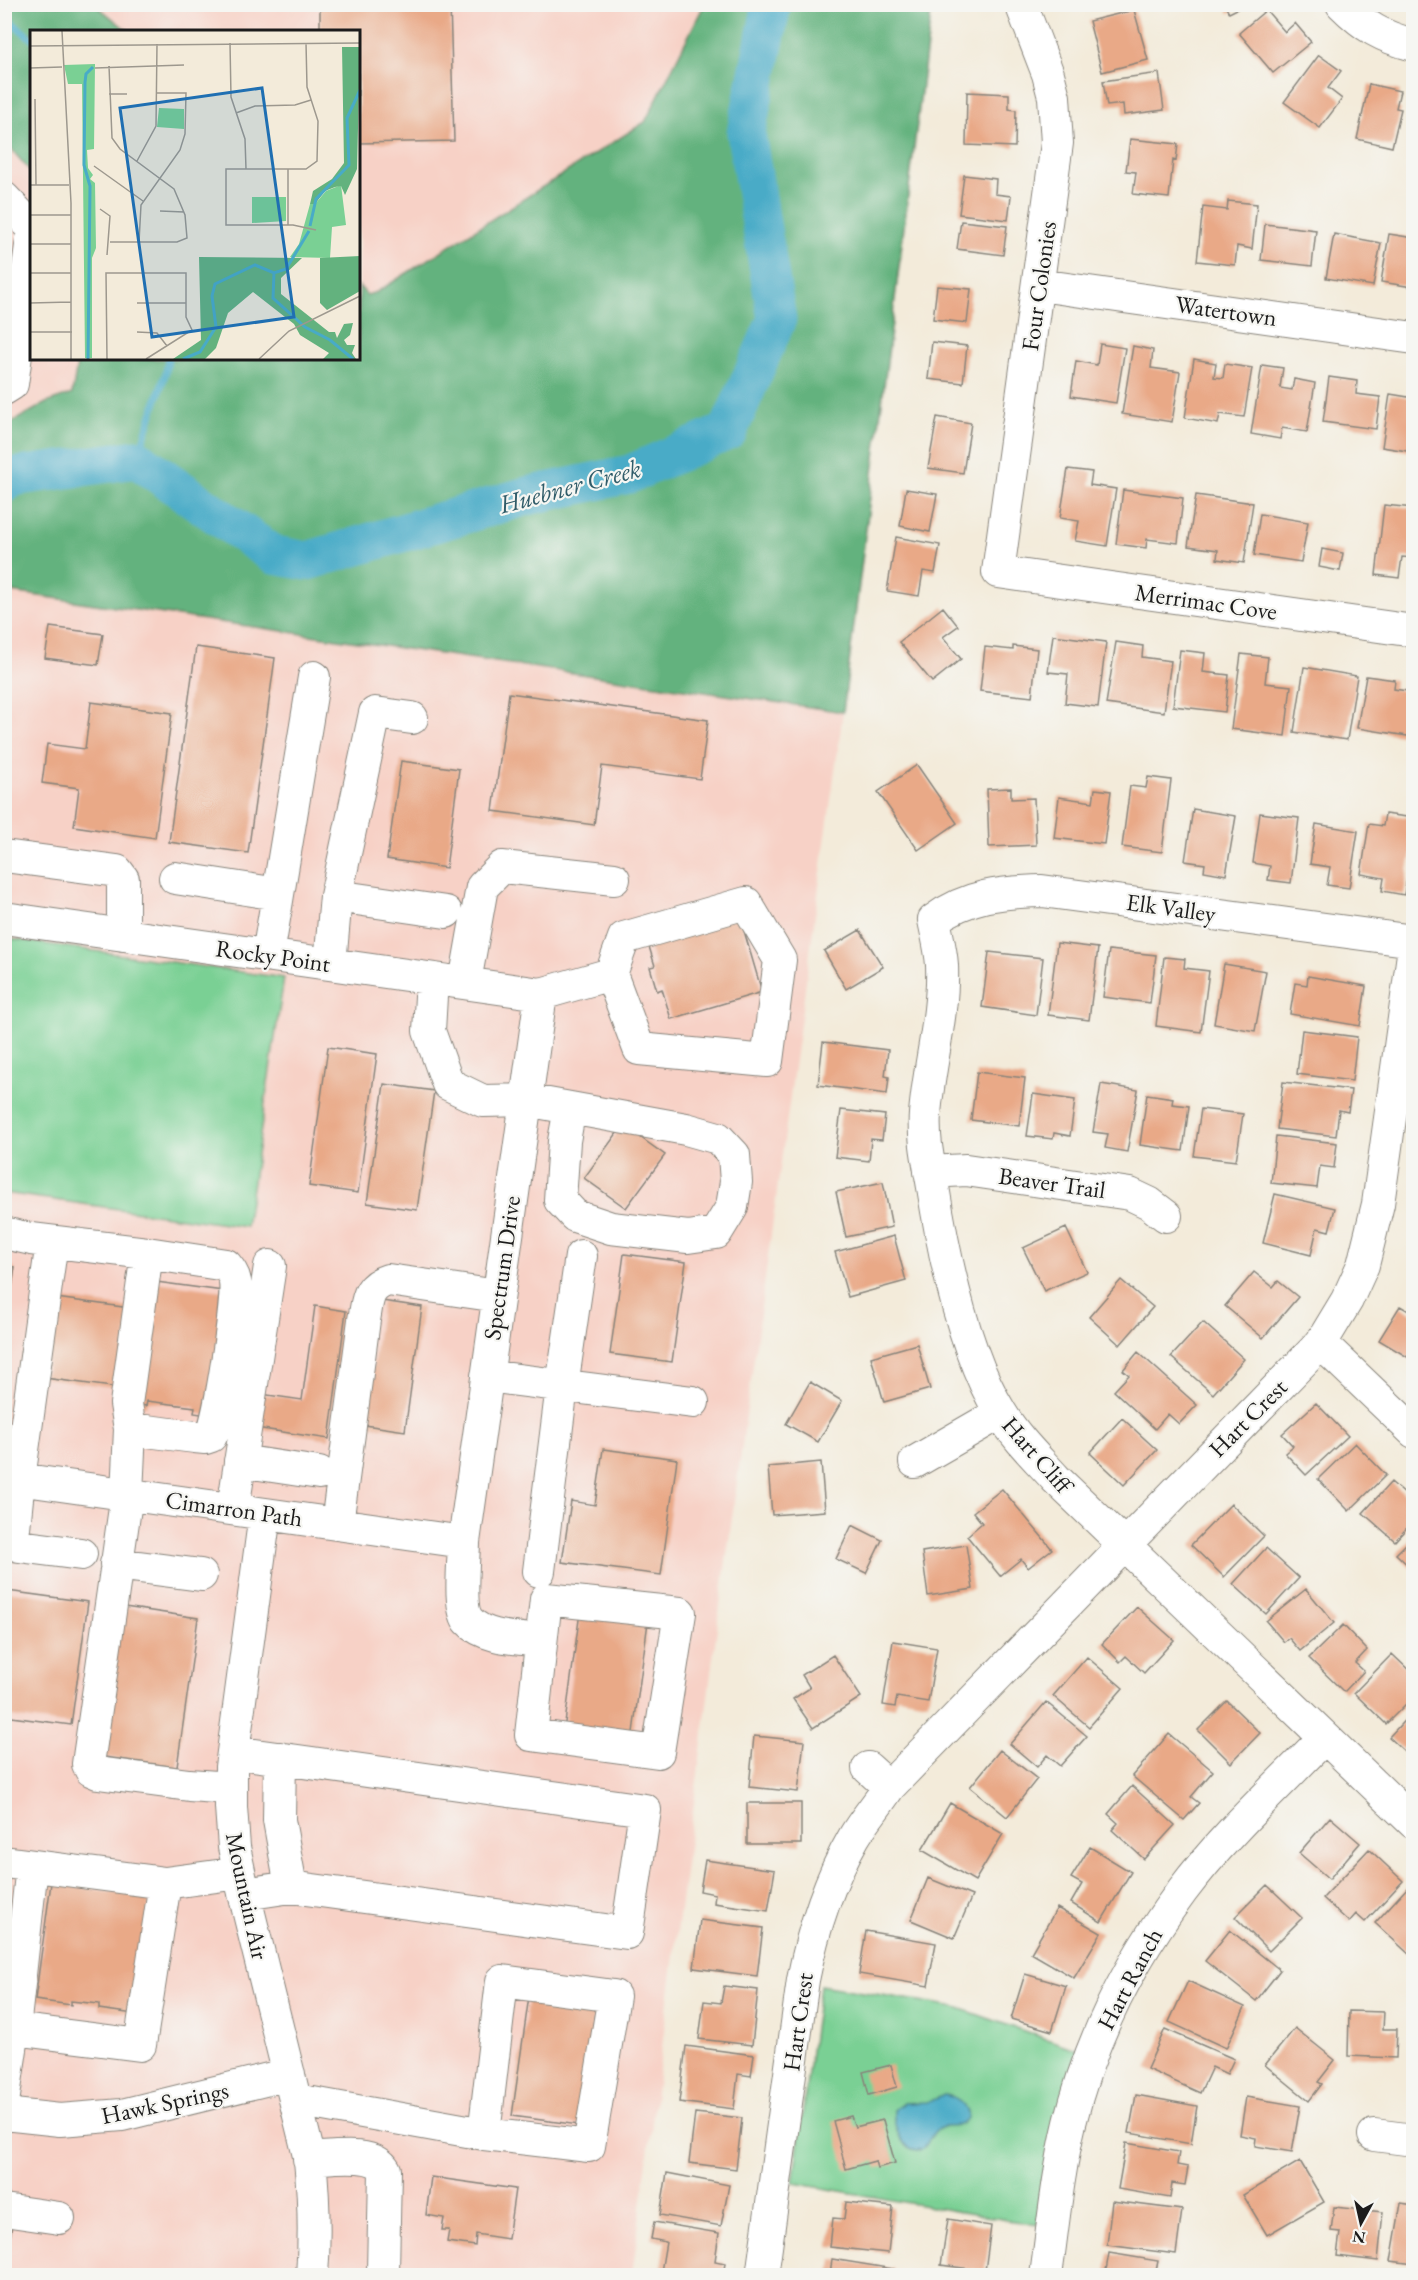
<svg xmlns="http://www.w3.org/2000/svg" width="1418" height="2280" font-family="'EB Garamond',serif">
	<rect width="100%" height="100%" fill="#f6f6f2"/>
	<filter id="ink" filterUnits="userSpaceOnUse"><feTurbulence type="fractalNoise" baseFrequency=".0167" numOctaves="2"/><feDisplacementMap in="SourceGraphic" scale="12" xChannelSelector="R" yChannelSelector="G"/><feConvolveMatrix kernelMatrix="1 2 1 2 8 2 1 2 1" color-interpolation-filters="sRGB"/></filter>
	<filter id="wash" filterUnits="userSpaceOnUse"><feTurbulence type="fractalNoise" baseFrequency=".008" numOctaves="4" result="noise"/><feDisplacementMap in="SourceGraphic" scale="24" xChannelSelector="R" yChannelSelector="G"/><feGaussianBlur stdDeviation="1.35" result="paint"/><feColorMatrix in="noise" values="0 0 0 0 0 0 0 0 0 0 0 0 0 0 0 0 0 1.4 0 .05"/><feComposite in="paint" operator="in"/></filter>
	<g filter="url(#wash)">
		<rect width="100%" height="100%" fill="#f3ebda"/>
		<!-- built -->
		<path fill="#f7d1c6" d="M5 5H704L646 122 377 292 359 298 358 32H32V358L179 359 46 403 5 426Z
			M5 591 843 712 720 1605 632 2275 5 2276Z"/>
		<!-- green -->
		<path fill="#7ad094" stroke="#4b7658" stroke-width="1.5" d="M5 938 284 978 246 1227 5 1193Z
			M820 1985 956 2007 1078 2050 1037 2225 793 2183Z"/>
		<!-- forest -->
		<path fill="#63b27e" stroke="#40674d" stroke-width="1.5" d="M5 4 96 5 128 31 32 32 31 172 5 142Z
			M704 5H932L843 712 5 591V426L46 403 72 394 78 359 358 358 359 286 367 295 377 292 645 122Z"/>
		<!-- water -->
		<path fill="#48abc7" stroke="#326472" stroke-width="1.5" d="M944 2095C956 2096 976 2111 963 2123 958 2127 951 2125 945 2126 932 2131 930 2140 923 2149 903 2155 892 2126 894 2110L903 2103 929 2102Z"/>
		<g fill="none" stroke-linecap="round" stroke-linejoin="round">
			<!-- stream -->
			<path stroke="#48abc7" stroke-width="7" d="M4 16 32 39
				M137 459 166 372 168 358"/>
			<!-- river -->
			<path stroke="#48abc7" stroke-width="39" d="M4 484 12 477 137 459 274 555 307 561 527 496 630 474 728 431 777 319 746 133 772 4"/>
		</g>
		<g id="blocks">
			<!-- building -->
			<path fill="#e9a987" d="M320 4H450L454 141 358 143V32H320Z
				M1224 4H1247L1229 13Z
				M1134 10 1148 60 1102 72 1089 21Z
				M1266 10 1285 32 1295 23 1311 42 1273 73 1239 33Z
				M1319 55 1341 71 1328 88 1342 99 1320 128 1284 102Z
				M1159 73 1164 110 1124 115 1123 104 1107 106 1103 81Z
				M1369 84 1400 91 1396 108 1401 109 1392 147 1357 139Z
				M967 92 1009 94V109L1016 110 1015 147 966 145Z
				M1130 139 1178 144 1176 161 1173 160 1169 198 1133 194 1136 172 1126 171Z
				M964 175 996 179 995 194 1011 196 1008 220 959 214Z
				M1228 201 1257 204 1252 249 1237 246 1235 265 1197 261 1203 207 1227 210Z
				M961 221 1007 226 1003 255 957 249Z
				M1265 224 1316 230 1312 266 1261 260Z
				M1334 234 1381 243 1373 286 1326 278Z
				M1389 234 1414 238V295H1411L1412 287 1381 282Z
				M937 286 971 289 967 323 933 319Z
				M932 342 967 346 963 383 928 379Z
				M1100 344 1125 348 1116 403 1071 396 1076 361 1097 365Z
				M1133 346 1153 350 1151 368 1180 372 1172 422 1122 414Z
				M1194 359 1216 363 1214 377 1223 378 1225 364 1252 368 1244 417 1220 414 1218 424 1185 418Z
				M1262 365 1283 368 1280 388 1292 390 1294 379 1315 383 1307 432 1282 428 1280 439 1251 434Z
				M1329 377 1357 381 1356 394 1380 397 1376 429 1323 422Z
				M1390 394 1414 398V452L1382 447Z
				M937 417 971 423 963 473 928 468Z
				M1068 469 1092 472 1090 485 1116 489 1107 546 1075 541 1079 521 1060 518Z
				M906 489 937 494 930 532 900 526Z
				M1123 490 1183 498 1178 543 1147 539 1146 548 1116 544Z
				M1196 495 1253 503 1244 563 1217 559 1218 550 1188 546Z
				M1384 505 1414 508V558L1402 557 1399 578 1376 575Z
				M1260 514 1308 522 1301 562 1254 555Z
				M896 537 940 545 935 573 923 571 919 596 887 591Z
				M1322 549 1343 553 1340 571 1319 567Z
				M943 607 958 626 943 637 961 659 932 682 899 642Z
				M50 627 103 634 98 665 45 658Z
				M1053 635 1106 642 1098 707 1065 703 1068 674 1048 672Z
				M1116 642 1143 646 1142 657 1171 661 1164 712 1106 704Z
				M1013 646 1037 649 1032 697 980 691 985 647 1013 650Z
				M196 647 275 658 248 853 169 842Z
				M1180 650 1205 653 1203 672 1229 675 1225 712 1173 706Z
				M1241 654 1268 657 1265 683 1291 686 1285 736 1231 729Z
				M1304 667 1357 676 1347 740 1294 732Z
				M1366 676 1395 680 1394 689 1414 692V737L1357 728Z
				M509 693 708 720 700 779 602 766 594 825 493 811Z
				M91 702 172 713 155 838 74 826 79 788 42 783 47 744 85 749Z
				M401 761 459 769 446 868 387 859Z
				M917 765 957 823 918 850 878 792Z
				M1148 777 1171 780 1162 852 1122 847 1130 786 1146 788Z
				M1011 788V799L1034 798 1036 845 989 847 987 789Z
				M1095 789 1111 791 1104 844 1054 838 1059 797 1093 802Z
				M1193 809 1236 816 1226 875 1204 871 1205 864 1185 861Z
				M1260 813 1299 818 1291 883 1268 880 1270 866 1253 863Z
				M1385 814 1414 818V836L1404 895 1382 891 1384 878 1361 874 1369 824 1383 826Z
				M1316 824 1358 831 1349 888 1327 885 1330 867 1310 864Z
				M739 914 762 992 671 1019 662 989 657 991 650 967 655 966 647 940Z
				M860 930 883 967 846 989 824 951Z
				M1057 943 1098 948 1089 1020 1048 1015Z
				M1109 950 1156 955 1150 1003 1103 997Z
				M989 952 1043 958 1036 1015 982 1007Z
				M1164 957 1185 959 1184 968 1209 971 1201 1032 1156 1026Z
				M1224 964 1266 971 1255 1031 1214 1024Z
				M1308 976 1366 986 1360 1026 1290 1014 1295 983 1307 985Z
				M1302 1030 1357 1037 1352 1081 1297 1074Z
				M823 1042 888 1050 885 1076 889 1077 887 1094 818 1085Z
				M328 1047 377 1054 358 1193 309 1186Z
				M977 1072 1025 1078 1019 1126 971 1120Z
				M1283 1082 1351 1090 1348 1112 1339 1110 1336 1136 1277 1129Z
				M384 1084 434 1091 417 1210 367 1203Z
				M1101 1084 1138 1090 1127 1152 1105 1148 1108 1134 1093 1132Z
				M1033 1094 1075 1100 1070 1136 1054 1133 1053 1139 1027 1136Z
				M1147 1094 1173 1098 1172 1104 1189 1106 1183 1151 1140 1145Z
				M1201 1109 1243 1114 1236 1161 1194 1156Z
				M841 1110 885 1115 882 1140 871 1139 869 1161 835 1157Z
				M623 1125 665 1155 626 1208 584 1178Z
				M1276 1136 1337 1143 1334 1168 1320 1166 1317 1188 1271 1183Z
				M883 1182 892 1227 846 1237 836 1192Z
				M1275 1194 1335 1208 1329 1231 1317 1228 1311 1255 1263 1243Z
				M1066 1228 1087 1272 1044 1291 1023 1248Z
				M894 1236 906 1281 848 1297 835 1252Z
				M624 1254 686 1262 672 1362 610 1354Z
				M4 1265 15 1267 6 1329H4Z
				M1254 1272 1273 1287 1278 1281 1298 1297 1263 1338 1225 1306Z
				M1121 1280 1153 1307 1120 1345 1089 1317Z
				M149 1281 230 1292 213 1416 194 1413 195 1407 147 1401 146 1406 132 1404Z
				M56 1298 130 1308 119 1388 45 1378Z
				M382 1301 422 1307 405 1431 365 1425Z
				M315 1306 346 1311 329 1439 256 1428 261 1394 302 1400Z
				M1400 1306 1414 1314V1361L1379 1340Z
				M1203 1322 1244 1359 1213 1394 1171 1357Z
				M917 1344 930 1389 884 1402 871 1357Z
				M1138 1352 1197 1405 1179 1424 1168 1414 1155 1429 1114 1391 1129 1375 1123 1370Z
				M810 1382 842 1401 818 1442 786 1424Z
				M1316 1403 1348 1436 1306 1475 1285 1453 1293 1446 1282 1434Z
				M1122 1418 1157 1450 1124 1485 1090 1453Z
				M1355 1443 1386 1475 1349 1511 1318 1479Z
				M603 1449 677 1459 661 1575 562 1562 571 1501 595 1505Z
				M821 1462 825 1511 772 1515 768 1467Z
				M1391 1482 1414 1502V1520L1395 1541 1363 1513Z
				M1002 1489 1052 1549 1028 1568 1021 1559 1000 1576 967 1536 982 1523 973 1512Z
				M1231 1504 1264 1536 1224 1577 1191 1545Z
				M852 1525 882 1540 866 1573 836 1559Z
				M1414 1536V1571L1396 1554Z
				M966 1545 973 1589 928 1596 922 1552Z
				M1266 1548 1299 1578 1266 1614 1233 1584Z
				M1306 1589 1334 1623 1300 1651 1289 1638 1284 1642 1266 1621Z
				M7 1591 88 1602 71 1725 4 1716V1611Z
				M118 1606 198 1618 177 1767 97 1756Z
				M1137 1607 1174 1640 1144 1673 1126 1656 1120 1662 1102 1644Z
				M580 1612 648 1622 632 1740 564 1730Z
				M1343 1625 1367 1650 1355 1663 1364 1671 1344 1692 1309 1658Z
				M893 1641 937 1648 928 1702 897 1697 895 1707 883 1705Z
				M1392 1654 1414 1675V1696L1386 1724 1354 1693Z
				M833 1655 861 1697 813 1728 793 1699 810 1688 802 1675Z
				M1087 1657 1123 1688 1089 1727 1053 1696Z
				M1227 1701 1260 1733 1231 1763 1198 1730Z
				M1046 1702 1087 1736 1060 1766 1047 1755 1037 1767 1010 1744Z
				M1414 1710V1760L1389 1737Z
				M1169 1734 1213 1771 1191 1797 1199 1803 1184 1820 1132 1776Z
				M754 1736 804 1741 798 1792 749 1787Z
				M1000 1750 1037 1779 1007 1817 970 1787Z
				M1132 1786 1175 1825 1144 1859 1112 1830 1118 1823 1108 1814Z
				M747 1803H801V1844H747Z
				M950 1803 1003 1834 975 1881 922 1850Z
				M1330 1817 1360 1843 1329 1879 1299 1853Z
				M1090 1847 1131 1872 1101 1922 1071 1903 1082 1884 1071 1878Z
				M1369 1849 1403 1881 1365 1922 1356 1914 1349 1922 1323 1898Z
				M705 1860 775 1870 768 1911 714 1903 715 1894 700 1891Z
				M4 1877H9L6 1904 4 1903Z
				M928 1878 972 1896 954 1938 911 1920Z
				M51 1883 150 1897 134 2014 99 2009V2004L71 2001V2005L35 2000Z
				M1267 1885 1302 1918 1269 1951 1235 1917Z
				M1408 1887 1414 1892V1951L1410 1955 1375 1923Z
				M1057 1908 1101 1933 1074 1978 1031 1953Z
				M700 1920 763 1928 757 1976 694 1968Z
				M1230 1930 1280 1970 1256 2001 1205 1961Z
				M866 1931 936 1943 928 1986 859 1974Z
				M1025 1974 1066 1986 1052 2031 1011 2019Z
				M1188 1981 1245 2007 1226 2048 1169 2022Z
				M724 1986 758 1990 752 2045 699 2039 704 2001 721 2003Z
				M529 1996 596 2005 579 2125 512 2116Z
				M1349 2011 1384 2012 1383 2029H1397L1396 2058 1348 2056Z
				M1295 2028 1335 2060 1318 2082 1322 2084 1309 2101 1265 2065Z
				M1165 2029 1234 2059 1227 2074 1212 2067 1200 2093 1147 2069Z
				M686 2046 754 2055 751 2076 738 2074 734 2109 679 2102Z
				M891 2065 897 2087 869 2095 863 2072Z
				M1136 2095 1197 2106 1191 2144 1129 2133Z
				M1246 2097 1300 2106 1292 2152 1255 2146 1256 2138 1240 2135Z
				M695 2113 742 2118 736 2169 689 2163Z
				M851 2116 855 2127 883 2120 895 2163 877 2168 875 2161 846 2169 833 2121Z
				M1126 2143 1179 2152 1177 2165 1188 2167 1185 2185 1172 2183 1170 2198 1118 2189Z
				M1300 2161 1324 2202 1267 2235 1243 2195Z
				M667 2173 729 2185 721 2226 660 2215Z
				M431 2177 515 2189 508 2239 476 2234 475 2246 447 2242 449 2230H442L444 2218 426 2215Z
				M1112 2201 1182 2210 1176 2254 1107 2245Z
				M846 2202 893 2207 888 2253 830 2247 833 2218 844 2219Z
				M1401 2203 1414 2205V2264L1391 2261Z
				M1334 2207 1383 2212 1378 2261 1337 2256 1340 2232 1331 2231Z
				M948 2219 991 2226 985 2271 941 2265Z
				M654 2222 719 2233 715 2261 725 2263 723 2276H686L661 2272 666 2242 651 2239Z
				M4 2223 12 2224 6 2267H4Z
				M1109 2253 1158 2261 1155 2276H1105Z
				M832 2259 894 2269 893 2276H830Z"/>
		</g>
	</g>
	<g filter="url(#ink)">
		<use href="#blocks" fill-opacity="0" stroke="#88847b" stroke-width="1.5"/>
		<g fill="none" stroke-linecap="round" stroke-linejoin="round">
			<defs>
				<path id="minor" d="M1021 4 1048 74 1054 97 1057 143 998 572 1414 631
					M1342 4C1365 27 1382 37 1414 45
					M4 198 32 227
					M1039 285 1414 338
					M4 389 12 384 32 239
					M4 856 117 871 123 879V935
					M175 878 278 894
					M336 896 446 912
					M4 918 541 994 611 974 624 938 746 903 780 960 767 1061 639 1049 611 974
					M1414 941 1042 891C1002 892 967 895 934 920 937 935 941 950 942 965 944 1015 929 1064 925 1114 923 1139 929 1163 933 1187 944 1256 964 1354 1001 1413 1016 1438 1037 1458 1056 1479L1414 1823
					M268 955 314 677
					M330 964 336 896 375 713 412 718
					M432 979 429 1031 448 1084 483 1101 526 1100 686 1129 718 1138 734 1155 736 1182 732 1207 716 1233 688 1237 611 1228 575 1216 560 1200 564 1141 570 1108
					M465 982 482 887 502 867 614 879
					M541 994 464 1542C464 1559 458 1609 469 1621 485 1639 520 1638 541 1641
					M930 1172 966 1170 1130 1194 1149 1203 1166 1216
					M4 1233 31 1239 147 1253
					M52 1242 19 1479 13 1538 19 1546 81 1554
					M1321 1343 1414 1432
					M487 1376 693 1402
					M130 1429 195 1437 205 1438 211 1436C220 1418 238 1301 235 1281 234 1275 230 1270 226 1265L147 1253 126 1404 130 1429 127 1494 88 1764 91 1770 98 1773 189 1785 231 1788
					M240 1461 319 1473
					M915 1462 1000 1413
					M4 1477 464 1542
					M233 1509 270 1266
					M265 1514 231 1767V1807L234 1847 242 1885 310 2160C314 2199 315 2236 312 2276
					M337 1524 364 1320C368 1300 366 1287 388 1280L498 1296
					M116 1564 201 1575
					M539 1571 562 1386 581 1256
					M546 1599 680 1613 658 1752 531 1735Z
					M233 1752 645 1810 627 1933 291 1887 244 1894
					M280 1758 279 1820 291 1887
					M868 1768 889 1787
					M4 1862 165 1883
					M4 2027 14 2029 32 1866
					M4 2096 14 2029 140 2045 165 1883 239 1873
					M296 2100 484 2134 502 1981 614 1996 589 2146 484 2134
					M4 2114 60 2120 122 2115 289 2074
					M1374 2135 1414 2140
					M309 2159C331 2158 374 2150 385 2170L383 2272
					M4 2210 59 2218
					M762 2276 803 1980C813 1929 828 1882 854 1837 864 1820 878 1804 889 1787L1321 1343 1347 1300 1363 1265 1378 1204 1414 947
					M1046 2276C1053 2225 1058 2173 1070 2123 1090 2039 1131 1960 1182 1891 1223 1836 1276 1788 1324 1738"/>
			</defs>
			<!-- minor casing -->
			<use href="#minor" stroke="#88847b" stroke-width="34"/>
			<!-- minor -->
			<use href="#minor" stroke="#fff" stroke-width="32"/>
		</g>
	</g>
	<g text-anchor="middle" stroke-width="4.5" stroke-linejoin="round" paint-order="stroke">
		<!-- street labels -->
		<g font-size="24" fill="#1c1c1c" stroke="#f6f6f2">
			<text transform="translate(1039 286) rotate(-82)" y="8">Four Colonies</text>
			<text transform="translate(1226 311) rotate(8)" y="8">Watertown</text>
			<text transform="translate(1206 602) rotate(8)" y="8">Merrimac Cove</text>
			<text transform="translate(1171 908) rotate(8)" y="8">Elk Valley</text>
			<text transform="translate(273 956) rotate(8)" y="8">Rocky Point</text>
			<text transform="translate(1052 1183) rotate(8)" y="8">Beaver Trail</text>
			<text transform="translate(502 1268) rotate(-82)" y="8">Spectrum Drive</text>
			<text transform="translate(1248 1418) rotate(-45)" y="8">Hart Crest</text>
			<text transform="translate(1037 1455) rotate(49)" y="8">Hart Cliff</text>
			<text transform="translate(234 1509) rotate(8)" y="8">Cimarron Path</text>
			<text transform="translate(247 1896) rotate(78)" y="8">Mountain Air</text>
			<text transform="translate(1130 1979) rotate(-62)" y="8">Hart Ranch</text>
			<text transform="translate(798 2022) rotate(-82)" y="8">Hart Crest</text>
			<text transform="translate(165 2103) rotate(-12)" y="8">Hawk Springs</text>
		</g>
		<!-- water labels -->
		<g font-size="26" font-style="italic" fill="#305c69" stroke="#f6f6f2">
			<text transform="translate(570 486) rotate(-15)" y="9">Huebner Creek</text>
		</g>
	</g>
	<!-- overview -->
	<g transform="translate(30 30)">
		<rect width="330" height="330" fill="#f3ebda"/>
		<path d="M65 34 64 119 57 120 58 138 63 145 60 149 65 153 66 218 62 228V328H55L52 54H38L34 35ZM129 78 154 79V99L127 97ZM311 155 316 195 302 197 300 228 260 227 269 214 280 174H285L296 161ZM222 167H256V191L222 193Z" fill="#7ad094"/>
		<path d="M312 17H330L327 139 315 165 311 156 305 157 295 161 285 174H280L283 161 302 149 314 133ZM330 226V261L297 280 290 273V228ZM169 227 272 228 251 248V264L299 302H305L307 308 314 294 323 293 320 305 314 310 317 315H325L322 323 326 329H293L299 323 270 305 264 294 223 262 198 283 186 318 175 329H143L171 310Z" fill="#63b27e"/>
		<path fill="none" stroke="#48abc7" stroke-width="3" d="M280 196 286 169 319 135 317 88 330 60M244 243 243 268 275 297 300 310 323 329M58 329 60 156 54 135 55 52 56 44 63 37M153 329 170 322 186 297 182 266 185 254 225 235 244 243 256 239 279 201"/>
		<path fill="none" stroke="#9d988e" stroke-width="1.5" d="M32 1 41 173V329M200 13 201 67 215 109 216 139M276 13 277 57 288 91 287 131 276 139H196V195H263L286 200M0 16 330 13M79 36 82 108 90 119 144 159 155 185 157 208 147 212H80M0 38 32 37M65 38 154 35M79 64H97M5 69 6 155M206 83 225 76 265 75 281 70M107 131 126 96 127 14M64 136 113 171M258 139V195M0 155H39M70 179 80 186 77 225M130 181 154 182M0 185H41M109 212 111 175 150 120 155 104 156 63H127M0 214H41M0 243H41M0 273 41 272M107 273H156M0 302H42M107 302 127 303 137 316M77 329 76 243H156V287L162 300 116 329M229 329 259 301 330 266"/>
		<path fill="#1f6fb2" fill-opacity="0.15" stroke="#1f6fb2" stroke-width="3" d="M232 58 264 287 122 307 90 78Z"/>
		<rect width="330" height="330" fill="none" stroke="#1c1c1c" stroke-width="3"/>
	</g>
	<!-- margin -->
	<rect width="1418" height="2280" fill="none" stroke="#f6f6f2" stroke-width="24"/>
	<!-- north arrow -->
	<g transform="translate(1361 2223) rotate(188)" stroke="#f6f6f2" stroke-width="4.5" paint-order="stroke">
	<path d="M0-4.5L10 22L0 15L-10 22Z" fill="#1c1c1c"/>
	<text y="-9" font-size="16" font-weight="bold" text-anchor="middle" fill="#1c1c1c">N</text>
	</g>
</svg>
